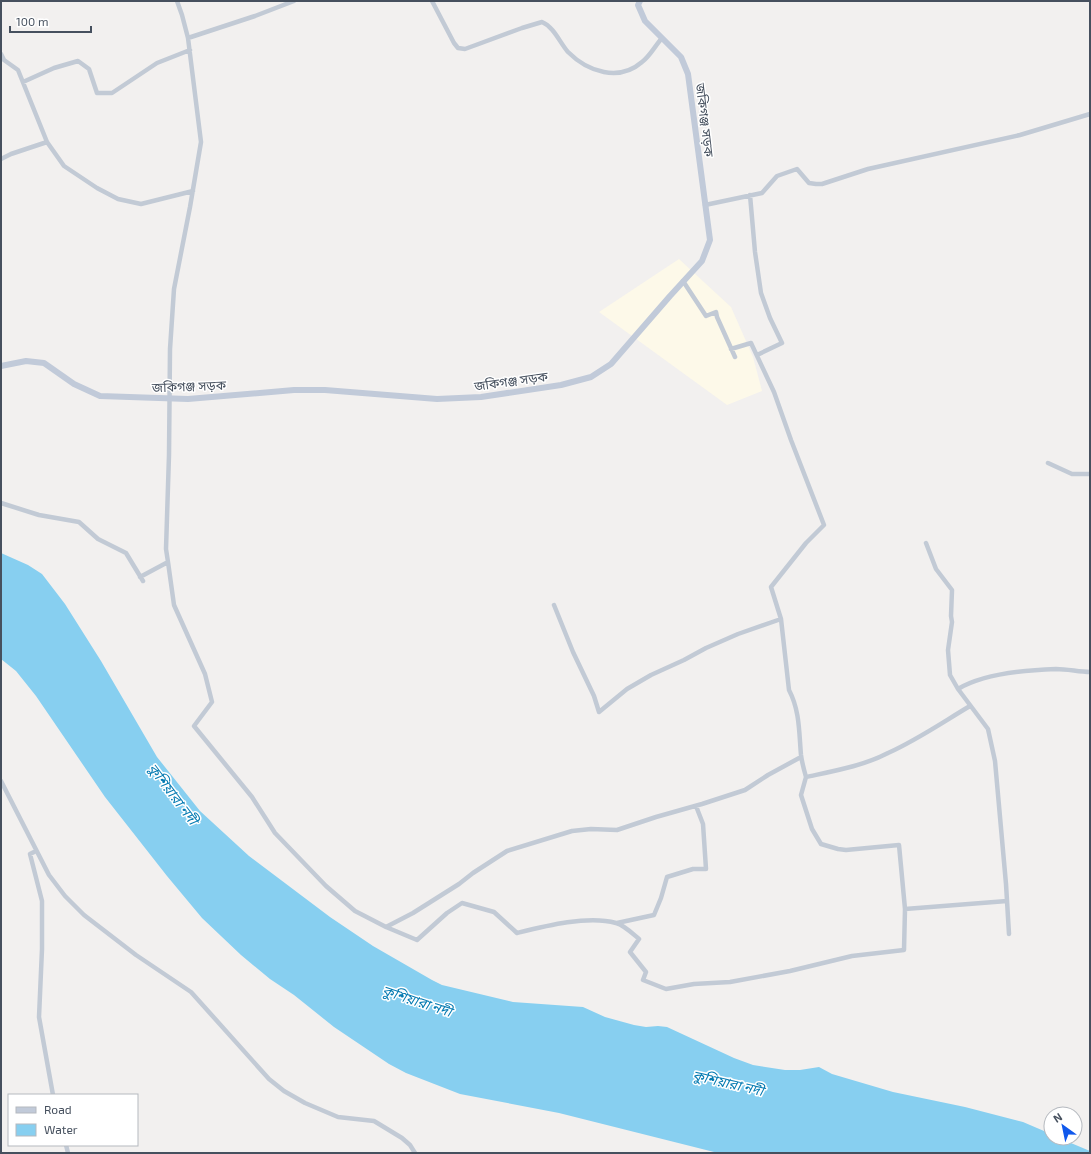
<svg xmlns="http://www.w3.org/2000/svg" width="1091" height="1154" font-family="'Exo 2','Noto Sans Bengali',sans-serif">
	<rect width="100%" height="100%" fill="#f2f0ef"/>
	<!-- commercial -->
	<path fill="#fdf9e9" d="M679 259 731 307 753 357 762 391 727 405 599 312Z"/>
	<!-- water -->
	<path fill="#87cff0" d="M1 553 28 565 42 574 65 604 101 661 157 757 200 811 249 856 330 917 373 946 432 980 442 985 513 1002 583 1007 605 1017 634 1025 646 1027 658 1026 667 1027 734 1058 753 1065 785 1070H800L819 1067 832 1074 893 1092 965 1107 1023 1122 1051 1134V1138H1059L1090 1151V1153H718L559 1113 460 1094 406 1073 389 1064 334 1027 294 995 270 979 241 955 202 918 167 876 105 797 36 696 16 671 1 659Z"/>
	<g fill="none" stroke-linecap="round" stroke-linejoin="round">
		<!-- street -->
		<path stroke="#c2cad5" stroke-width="4.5" d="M432 1 454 43 458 48 465 49 522 28 542 22C554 27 560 43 568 52 588 72 619 82 642 62 650 56 655 46 662 38
			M188 38 255 16 294 1
			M1 54 4 60 18 70 47 142
			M23 82 54 68 78 61 89 69 97 93H112L157 63 190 50
			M1 159 11 154 47 142 64 166 97 188 118 199 141 204 193 191
			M750 195 755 252 761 293 770 318 782 343 757 355
			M705 205 762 193 777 176 797 169 809 183 816 184H822L868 169 1020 135 1090 114
			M683 281 706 316 716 312 717 317 735 357
			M731 349 751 343 774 392 791 440 824 525 806 543 771 587 781 619
			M1048 463 1072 474H1090
			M1 503 39 515 79 522 98 539 126 553 143 581
			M926 543 936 569 952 590 951 616 952 622 948 650 950 675 958 689C983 674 1027 670 1056 669 1068 669 1079 672 1090 672
			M168 562 174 605 205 674 212 702 194 726 252 797 275 833 326 886 355 911 386 927 413 913 459 884 473 873 507 851 572 831 591 829 617 830 656 817 702 804 745 790 768 775 801 757
			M140 577 168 562 166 549 169 455 170 349 174 289 190 207 201 142 188 38 182 15 177 1
			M554 605 573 652 594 696 599 712 627 689 651 675 684 660 706 648 738 634 781 619 789 690C800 711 799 733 801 755 802 763 804 770 806 777 834 771 863 766 888 753 917 740 943 722 970 706
			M958 689 988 729 995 761 1006 884 1009 934
			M806 777 801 795 812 829 821 844 838 849 846 850 899 845 905 909
			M1 781 49 875 65 896 84 915 136 955 191 992 269 1079 284 1091 305 1103 338 1117 374 1121 402 1138 410 1145 415 1153
			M36 851 30 854 42 901V949L39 1017 53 1095
			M617 923 654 915 661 898 667 877 693 869H706L703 824 696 806
			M386 927 417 940 447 913 462 903 494 912 517 933C545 926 588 915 616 923 624 925 633 934 639 939L630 952 646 972 643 980 666 989 694 984 730 982 790 971 852 956 904 950 905 909 1007 901
			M66 1145 68 1153"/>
		<!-- secondary -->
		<path stroke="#c1cad9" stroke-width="6" d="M1 366 26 361 44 363 74 384 100 396 188 399 294 390H325L437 399 481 397 561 385 591 377 611 364 670 296 702 261 710 240 688 74 681 57 645 21 638 5 640 1"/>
	</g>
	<g text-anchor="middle" stroke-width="3" stroke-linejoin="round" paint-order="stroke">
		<!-- street labels -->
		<g font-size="13" fill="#46505e" stroke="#fff">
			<text transform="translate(705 120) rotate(83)" y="5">জকিগঞ্জ সড়ক</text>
			<text transform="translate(511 381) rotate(-8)" y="5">জকিগঞ্জ সড়ক</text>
			<text transform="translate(189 386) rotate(-2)" y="5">জকিগঞ্জ সড়ক</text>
		</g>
		<!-- water labels -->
		<g font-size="14" font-style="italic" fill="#057bb2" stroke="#fff">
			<text transform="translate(173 794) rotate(53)" y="5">কুশিয়ারা নদী</text>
			<text transform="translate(417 1001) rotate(18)" y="5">কুশিয়ারা নদী</text>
			<text transform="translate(728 1083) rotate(13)" y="5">কুশিয়ারা নদী</text>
		</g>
	</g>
	<!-- border -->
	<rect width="1091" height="1154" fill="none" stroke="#46505e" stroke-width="4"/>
	<!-- legend -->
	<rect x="8" y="1094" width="130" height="52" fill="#ffffff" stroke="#b5b9bf"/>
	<rect x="16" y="1107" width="20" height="6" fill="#c1cad9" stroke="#b5b9bf"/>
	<text x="44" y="1114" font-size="12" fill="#46505e">Road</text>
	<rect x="16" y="1124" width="20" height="12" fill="#87cff0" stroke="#b5b9bf"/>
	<text x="44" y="1134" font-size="12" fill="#46505e">Water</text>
	<!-- north arrow -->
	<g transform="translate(1063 1126) rotate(327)"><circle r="19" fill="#ffffff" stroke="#b5b9bf"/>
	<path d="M0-3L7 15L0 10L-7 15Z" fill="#1058ec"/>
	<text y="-6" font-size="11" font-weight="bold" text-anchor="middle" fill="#46505e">N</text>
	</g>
	<!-- scale -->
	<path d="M10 26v6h81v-6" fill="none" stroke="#46505e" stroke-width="2"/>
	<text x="16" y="26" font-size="12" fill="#46505e" stroke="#ffffff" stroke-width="3" paint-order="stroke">100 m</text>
</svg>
